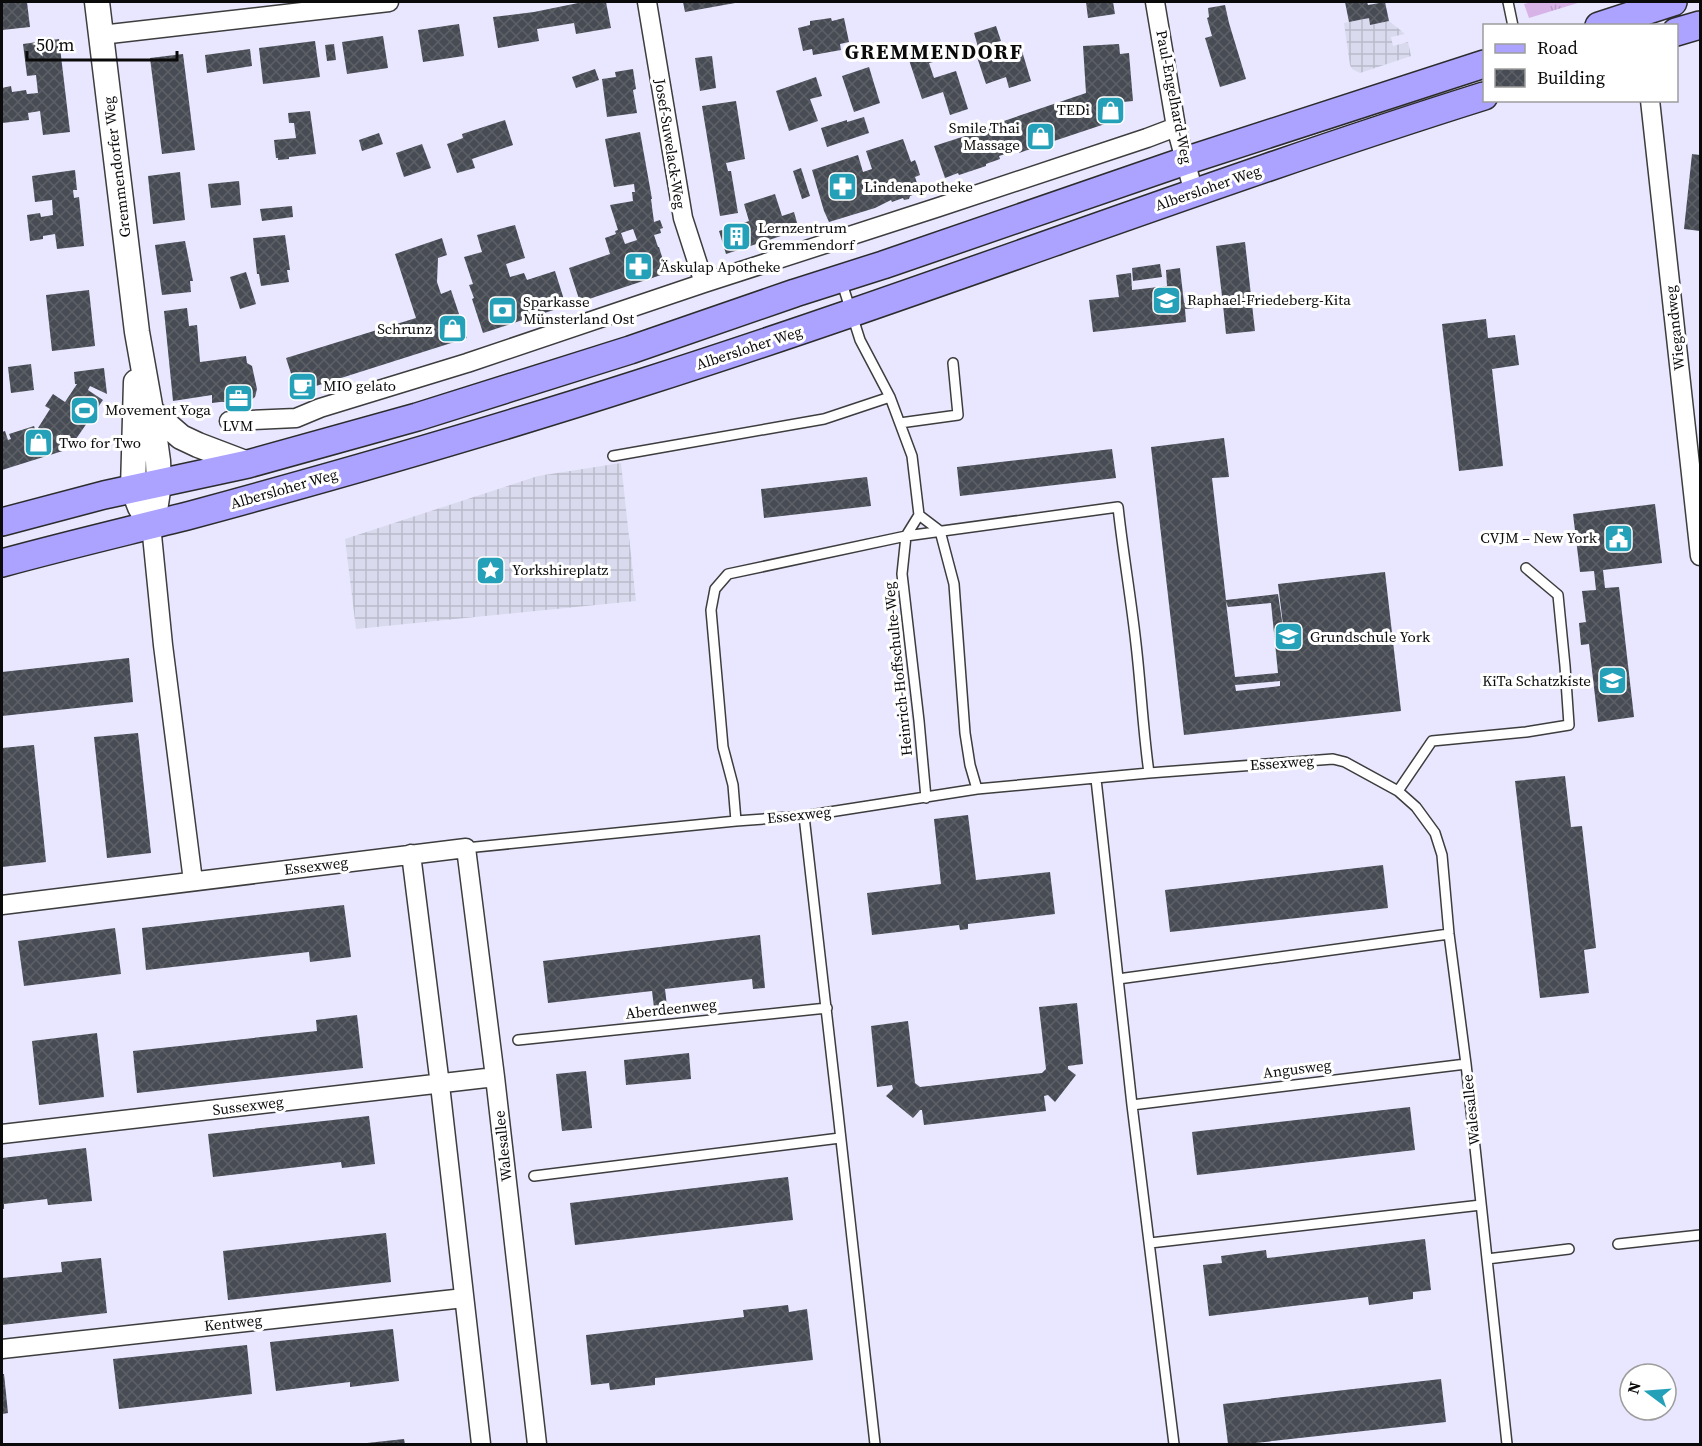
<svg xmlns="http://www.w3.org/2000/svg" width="1702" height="1446" font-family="'Source Serif 4',serif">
	<defs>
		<pattern id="grass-tufts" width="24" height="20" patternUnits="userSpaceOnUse" patternTransform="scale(1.5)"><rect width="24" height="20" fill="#d8b3e8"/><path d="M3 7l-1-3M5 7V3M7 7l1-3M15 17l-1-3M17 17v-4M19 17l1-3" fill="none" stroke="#b899c6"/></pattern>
		<pattern id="plaza-grid" width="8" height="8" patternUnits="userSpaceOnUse" patternTransform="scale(1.5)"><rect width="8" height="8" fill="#d9daed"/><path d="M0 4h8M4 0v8" fill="none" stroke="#b9baca"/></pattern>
		<pattern id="building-cross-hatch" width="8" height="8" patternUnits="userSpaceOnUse" patternTransform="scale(1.5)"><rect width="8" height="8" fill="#474b53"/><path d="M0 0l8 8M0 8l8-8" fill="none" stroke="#5d6067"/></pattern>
	</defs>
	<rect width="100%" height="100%" fill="#e8e7ff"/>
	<!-- grass -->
	<path fill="url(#grass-tufts)" d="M1532 2H1581L1529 18 1524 4Z"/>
	<!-- plaza -->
	<path fill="url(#plaza-grid)" d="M1369 18 1370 25 1389 21 1405 34 1391 37 1393 46 1408 42 1411 56 1360 73 1352 69 1350 65 1344 23Z
		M621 463 636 601 356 629 345 539 538 476Z"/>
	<!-- building -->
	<path fill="url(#building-cross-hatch)" fill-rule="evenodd" d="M2 2H27L30 27 2 30Z
		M583 2H606L611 28 576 34 574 23 537 29 539 41 498 48 493 17 534 12Z
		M683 2H735V3L685 12Z
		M1086 2H1113L1115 14 1088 18Z
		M1345 2H1367L1368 5 1385 2 1389 21 1370 25 1369 18 1349 22Z
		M1225 5 1229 23 1246 79 1220 87 1205 38 1212 36 1207 18 1209 17 1208 8Z
		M831 18 832 21 844 18 849 42 840 44 841 50 813 55 812 49 803 51 798 28 810 25V21Z
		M459 24 464 56 423 62 418 30Z
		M996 26 1001 41 996 42 1000 58 1022 51 1031 81 1009 88 1006 77 986 84 974 48 978 47 974 33Z
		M383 36 388 68 347 74 342 42Z
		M59 39 70 132 43 135 40 111 28 113 29 120 2 123V88L11 86 12 92 26 90 27 94 38 93 36 75 27 76 23 44Z
		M315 41 320 77 263 84 259 48Z
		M334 44 336 60 327 61 325 45Z
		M1119 44 1120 54 1129 53 1133 101 1123 102 1122 109 1114 121 1054 141V139L1042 143V145L1019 153 1018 150 999 156 1000 159 986 164V166L959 175 958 173 945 178 934 146 990 128 989 126 1086 93 1083 46Z
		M928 48 933 62 929 63 934 78 956 71 968 109 950 115 943 92 922 99 907 54Z
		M250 49 252 66 207 73 205 55Z
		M183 54 195 150 162 154 150 58Z
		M712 56 716 88 700 91 695 58Z
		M869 67 880 103 854 112 842 76Z
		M595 69 599 80 576 88 572 77Z
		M633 69 636 89 633 90 637 113 607 117 602 79 616 77 615 72Z
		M816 77 822 96 810 99 818 121 789 131 776 91Z
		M736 101 745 159 726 163 728 171H731L738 213 720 216 702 106Z
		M310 111 316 154 289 157V159L278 160V158H276L274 140 296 138 294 123H289L288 113Z
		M864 117 869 133 827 147 821 128 847 120V122Z
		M505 120 513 145 472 159 475 168 457 173 447 144 463 138 462 134Z
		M640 132 652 199H651L654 222 660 220 663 228 660 229 661 233 654 235 658 247H659L667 273 580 302 569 268 610 254 605 238 616 234 615 231 618 230 610 205 633 201 632 192H635L634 184 614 187 605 139ZM633 229 637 240 625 244 621 233Z
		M379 133 383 144 362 151 359 140Z
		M903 139 911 162 915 160 917 165 920 175 915 177 920 192 910 196 909 199 904 200 903 198 892 202 891 200 875 208 829 222 824 211 812 170 858 155 863 172 872 169 866 151Z
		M422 144 431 168 404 177 396 153Z
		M1692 154 1700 155V231L1684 229Z
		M801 168 810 196 802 199 793 171Z
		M75 170 77 190H73L74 198 79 197 84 246 57 249 55 234 43 236V239L30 241 27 215 40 213 41 217 53 215 52 200 35 202 32 176Z
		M180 172 185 220 153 224 148 176Z
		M239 181 241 205 211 208 208 184Z
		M775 194 782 216 794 212 799 230 726 254 719 231 749 221 744 204Z
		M292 206 293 217 262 221 260 209Z
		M515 225 525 258 506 264 510 277 524 273 527 280 555 271 566 306 483 333 472 299 474 298 469 285 473 284 464 257 482 252 477 235Z
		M285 235 290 270H287L289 282 261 286 259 274H257L253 238Z
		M442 238 447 255 438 258 437 282 441 294 451 290 467 338 297 392 286 358 416 318 395 254Z
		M185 241 193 281H190L191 292 162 295 155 245Z
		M1245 242 1255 331 1226 334 1223 305 1185 309 1186 322 1093 332 1089 300 1119 297 1116 275 1131 273 1132 290 1167 286 1166 270 1180 268 1184 303 1222 296 1216 246Z
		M1160 264 1162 277 1133 281 1132 268Z
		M246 272 256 304 240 309 230 277Z
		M89 290 95 346 52 351 46 295Z
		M187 308 189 326 197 325 200 362 246 356 247 363 252 366 257 389 255 397 251 400 231 403V402H220L212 403V395L173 401 164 311Z
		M1486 319 1488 338 1515 335 1519 365 1492 369 1503 466 1459 471 1442 324Z
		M31 364 34 390 11 393 8 367Z
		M104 368 107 394 90 386 88 390 103 400 69 449 2 470V432L5 431 8 440 11 439 9 434 34 426 36 432 42 430 38 428 50 409 45 406 53 394 65 402 77 384H75L74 372Z
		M1224 438 1229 477 1212 478 1226 600 1278 594 1285 641 1278 584 1385 572 1401 711 1184 735 1151 447ZM1226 602 1228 607 1271 603 1278 673 1235 677ZM1280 681V686L1236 691 1235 685Z
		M1112 449 1116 478 960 496 957 467Z
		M867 477 871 506 764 518 761 489Z
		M1655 504 1662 563 1603 570 1605 588 1619 587 1634 717 1598 722 1589 644 1581 645 1579 623 1586 622 1582 591 1596 590 1594 571 1580 572 1573 514Z
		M129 658 133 702 2 716V672Z
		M138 733 151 853 107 858 94 737Z
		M34 745 46 862 2 867V748Z
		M1565 776 1571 827 1582 826 1596 948 1584 950 1589 993 1540 998 1515 781Z
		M968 815 976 880 1050 872 1055 914 968 924V929L960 930 959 925 872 935 867 893 941 884 934 819Z
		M1383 865 1388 908 1170 932 1165 890Z
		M344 905 351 957 310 962 309 952 146 970 142 928Z
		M115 928 121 974 24 986 18 941Z
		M760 935 765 988 753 989 752 979 665 989 668 1015 655 1016 652 991 548 1003 543 961Z
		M1077 1003 1083 1064 1068 1066V1069L1076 1075 1055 1102 1048 1095 1044 1096 1046 1111 924 1125 922 1110H920L913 1118 886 1096 893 1089 892 1085 877 1087 871 1026 908 1021 915 1083 920 1087 1042 1073 1046 1069 1039 1007Z
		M357 1015 363 1068 137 1093 133 1051 317 1031 316 1020Z
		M97 1033 104 1097 39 1105 32 1041Z
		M689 1053 691 1079 626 1085 624 1060Z
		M586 1071 592 1128 562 1131 556 1074Z
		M1410 1107 1415 1150 1197 1175 1192 1132Z
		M369 1116 375 1164 342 1168 341 1162 213 1177 208 1134Z
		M86 1148 92 1201 48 1205 47 1199 4 1204V1209H2V1158Z
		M788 1177 793 1220 575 1245 570 1203Z
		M386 1233 391 1282 228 1300 223 1251Z
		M1425 1239 1431 1290 1413 1292V1299L1369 1305 1368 1297 1209 1316 1203 1265 1222 1263 1221 1256 1266 1250 1267 1258Z
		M101 1258 107 1313 2 1325V1278L62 1272 61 1262Z
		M788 1305 789 1312 807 1309 813 1360 655 1378V1385L610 1390 609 1383 591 1385 586 1335 744 1317 743 1310Z
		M393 1329 399 1381 350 1387V1382L276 1391 270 1342Z
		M247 1345 252 1394 119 1409 113 1359Z
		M2 1374H4L8 1413 2 1414Z
		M1441 1379 1446 1422 1246 1444H1228L1223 1404Z
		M404 1439 405 1444H367V1443Z"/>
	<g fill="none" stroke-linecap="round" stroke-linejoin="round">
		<defs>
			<path id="service" d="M1508 2 1513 26
				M841 280 860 340 890 397 912 456 919 515 906 536 902 574 919 721 926 798
				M900 423 958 415 953 363
				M613 456 824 419 890 397
				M919 515 940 531 954 584 965 733 970 765 977 789
				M1096 779 1132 1105 1174 1444
				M1398 791 1432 741 1526 732 1569 725 1565 666 1558 595 1526 568
				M804 816C829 1025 851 1235 875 1444
				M736 821 733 785 723 747 711 610 715 589 728 574 906 536 1118 507C1123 553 1131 598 1136 644 1141 687 1143 730 1149 773
				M466 848 736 821 804 816 977 789 1149 773 1333 759 1345 762 1398 791 1416 807 1435 833 1442 855 1449 934 1466 1064 1507 1444
				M1118 979 1449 934
				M518 1040 827 1008
				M1132 1105 1466 1064
				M534 1176 840 1138
				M1150 1243 1481 1205
				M1618 1244 1700 1235
				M1487 1259 1569 1249"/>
			<path id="minor" d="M647 2 683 218 704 283
				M1155 2 1176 127 1194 193
				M101 35 389 2
				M1650 100 1700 556
				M229 421 296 418 320 408 467 363 704 283 939 207 1147 138 1176 127
				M151 525 163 645 193 881
				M411 854 440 1085 481 1444
				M2 905 466 848 495 1077 537 1444
				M2 1134 495 1077
				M2 1349 464 1298"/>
			<path id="tertiary" d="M97 2 137 332 151 411 158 461 159 484 156 504 151 525
				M136 382 133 489 140 507 151 525
				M151 411 181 437 198 445 248 464"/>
			<path id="secondary" d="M1599 26 1673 2
				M1676 32 1700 25
				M2 522 104 495 248 464 417 417 630 350 795 293 883 265 1185 161 1484 64
				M2 563C64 546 128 531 191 515 342 474 492 431 641 383 924 293 1201 185 1484 96"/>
		</defs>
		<!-- service casing -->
		<use href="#service" stroke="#3d3d3d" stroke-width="12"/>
		<!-- minor casing -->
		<use href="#minor" stroke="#3d3d3d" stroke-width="21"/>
		<!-- tertiary casing -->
		<use href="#tertiary" stroke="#3d3d3d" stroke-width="27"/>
		<!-- secondary casing -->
		<use href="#secondary" stroke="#2c2c2c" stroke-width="30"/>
		<!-- service -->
		<use href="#service" stroke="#fff" stroke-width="9"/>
		<!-- minor -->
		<use href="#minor" stroke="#fff" stroke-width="18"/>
		<!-- tertiary -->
		<use href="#tertiary" stroke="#fff" stroke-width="24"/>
		<!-- secondary -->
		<use href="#secondary" stroke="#aca2ff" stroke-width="27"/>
	</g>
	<!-- icons -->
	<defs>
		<symbol id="shop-square" viewBox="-11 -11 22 22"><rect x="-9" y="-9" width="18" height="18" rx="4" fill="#24a0b8" stroke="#fff"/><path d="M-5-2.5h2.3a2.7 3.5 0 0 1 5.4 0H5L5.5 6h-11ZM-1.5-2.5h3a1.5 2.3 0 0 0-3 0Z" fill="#fff"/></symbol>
		<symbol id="pharmacy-square" viewBox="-11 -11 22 22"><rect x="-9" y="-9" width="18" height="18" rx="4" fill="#24a0b8" stroke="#fff"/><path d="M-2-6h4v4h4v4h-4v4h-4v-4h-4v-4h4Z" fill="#fff"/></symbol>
		<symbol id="building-square" viewBox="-11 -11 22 22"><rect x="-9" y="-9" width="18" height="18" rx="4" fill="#24a0b8" stroke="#fff"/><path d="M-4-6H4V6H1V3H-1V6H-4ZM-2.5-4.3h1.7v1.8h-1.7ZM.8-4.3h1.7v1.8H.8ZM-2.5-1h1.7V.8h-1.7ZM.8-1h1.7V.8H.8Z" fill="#fff"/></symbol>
		<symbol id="school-square" viewBox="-11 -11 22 22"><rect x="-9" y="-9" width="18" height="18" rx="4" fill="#24a0b8" stroke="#fff"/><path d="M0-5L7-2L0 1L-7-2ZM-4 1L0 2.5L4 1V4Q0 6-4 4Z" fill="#fff"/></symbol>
		<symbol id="bank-square" viewBox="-11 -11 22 22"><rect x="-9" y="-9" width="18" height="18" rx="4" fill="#24a0b8" stroke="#fff"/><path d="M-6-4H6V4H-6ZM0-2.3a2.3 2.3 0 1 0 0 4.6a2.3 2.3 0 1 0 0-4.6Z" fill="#fff"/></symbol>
		<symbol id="cafe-square" viewBox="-11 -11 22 22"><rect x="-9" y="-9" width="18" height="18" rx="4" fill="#24a0b8" stroke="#fff"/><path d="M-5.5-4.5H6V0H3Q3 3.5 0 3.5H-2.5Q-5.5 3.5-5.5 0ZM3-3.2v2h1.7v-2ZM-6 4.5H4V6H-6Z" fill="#fff"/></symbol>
		<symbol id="office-square" viewBox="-11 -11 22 22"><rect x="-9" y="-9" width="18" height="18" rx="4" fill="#24a0b8" stroke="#fff"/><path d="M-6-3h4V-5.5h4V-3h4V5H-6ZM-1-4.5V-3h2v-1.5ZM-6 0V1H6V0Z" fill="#fff"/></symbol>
		<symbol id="stadium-square" viewBox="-11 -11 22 22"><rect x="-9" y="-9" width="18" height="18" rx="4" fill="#24a0b8" stroke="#fff"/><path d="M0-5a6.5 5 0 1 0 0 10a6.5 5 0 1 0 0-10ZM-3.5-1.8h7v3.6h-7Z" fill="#fff"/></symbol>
		<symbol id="civic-square" viewBox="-11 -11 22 22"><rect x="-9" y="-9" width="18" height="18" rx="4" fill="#24a0b8" stroke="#fff"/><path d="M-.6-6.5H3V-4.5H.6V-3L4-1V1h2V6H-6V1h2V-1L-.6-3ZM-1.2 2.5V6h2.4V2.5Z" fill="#fff"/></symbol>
		<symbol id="sight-square" viewBox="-11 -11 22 22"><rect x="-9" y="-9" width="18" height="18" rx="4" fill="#24a0b8" stroke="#fff"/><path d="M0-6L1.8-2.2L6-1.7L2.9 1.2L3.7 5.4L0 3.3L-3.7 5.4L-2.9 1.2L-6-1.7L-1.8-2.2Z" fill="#fff"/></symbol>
	</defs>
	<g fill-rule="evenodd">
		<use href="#shop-square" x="1094" y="94" width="33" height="33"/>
		<use href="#shop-square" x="1024" y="120" width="33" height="33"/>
		<use href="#pharmacy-square" x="826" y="170" width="33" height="33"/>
		<use href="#building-square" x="720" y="220" width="33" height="33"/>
		<use href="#pharmacy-square" x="622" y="250" width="33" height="33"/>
		<use href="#school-square" x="1150" y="284" width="33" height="33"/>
		<use href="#bank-square" x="486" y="294" width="33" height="33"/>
		<use href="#shop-square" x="436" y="312" width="33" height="33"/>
		<use href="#cafe-square" x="286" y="370" width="33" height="33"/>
		<use href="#office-square" x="222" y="382" width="33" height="33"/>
		<use href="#stadium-square" x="68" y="394" width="33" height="33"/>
		<use href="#shop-square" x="22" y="426" width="33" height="33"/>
		<use href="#civic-square" x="1602" y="522" width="33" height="33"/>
		<use href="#sight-square" x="474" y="554" width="33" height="33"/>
		<use href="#school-square" x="1272" y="620" width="33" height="33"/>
		<use href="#school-square" x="1596" y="664" width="33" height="33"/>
	</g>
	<g text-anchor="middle" stroke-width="6" stroke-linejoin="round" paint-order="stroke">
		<!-- street labels -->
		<g font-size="15" fill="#0a0a0a" stroke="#fff">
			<text transform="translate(1174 97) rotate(79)" y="5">Paul-Engelhard-Weg</text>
			<text transform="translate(670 144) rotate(81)" y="5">Josef-Suwelack-Weg</text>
			<text transform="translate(117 167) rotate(-97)" y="5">Gremmendorfer Weg</text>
			<text transform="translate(1208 188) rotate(-19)" y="5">Albersloher Weg</text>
			<text transform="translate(1675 328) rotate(-96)" y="5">Wiegandweg</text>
			<text transform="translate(749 348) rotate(-18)" y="5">Albersloher Weg</text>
			<text transform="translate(284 489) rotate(-16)" y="5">Albersloher Weg</text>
			<text transform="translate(898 669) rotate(-96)" y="5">Heinrich-Hoffschulte-Weg</text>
			<text transform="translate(1282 763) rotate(-4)" y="5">Essexweg</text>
			<text transform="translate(799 815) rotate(-6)" y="5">Essexweg</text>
			<text transform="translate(316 866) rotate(-7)" y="5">Essexweg</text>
			<text transform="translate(671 1009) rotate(-6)" y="5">Aberdeenweg</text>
			<text transform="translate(1297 1069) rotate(-7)" y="5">Angusweg</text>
			<text transform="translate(248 1106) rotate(-7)" y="5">Sussexweg</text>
			<text transform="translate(1471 1110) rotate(-96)" y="5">Walesallee</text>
			<text transform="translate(503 1146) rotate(-96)" y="5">Walesallee</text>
			<text transform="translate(233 1323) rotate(-6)" y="5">Kentweg</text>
		</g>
		<!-- poi labels -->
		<g font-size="15" fill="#0a0a0a" stroke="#fff" text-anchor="start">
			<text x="1090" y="115" text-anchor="end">TEDi</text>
			<text x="1020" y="133" text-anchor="end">Smile Thai<tspan x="1020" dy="17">Massage</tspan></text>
			<text x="864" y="192">Lindenapotheke</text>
			<text x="758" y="233">Lernzentrum<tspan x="758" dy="17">Gremmendorf</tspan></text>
			<text x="660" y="272">Äskulap Apotheke</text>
			<text x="1187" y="305">Raphael-Friedeberg-Kita</text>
			<text x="523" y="307">Sparkasse<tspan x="523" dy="17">Münsterland Ost</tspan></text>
			<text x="432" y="334" text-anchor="end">Schrunz</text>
			<text x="323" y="391">MIO gelato</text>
			<text x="105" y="415">Movement Yoga</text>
			<text x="238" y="431" text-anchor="middle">LVM</text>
			<text x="59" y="448">Two for Two</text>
			<text x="1597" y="543" text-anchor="end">CVJM – New York</text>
			<text x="512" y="575">Yorkshireplatz</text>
			<text x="1310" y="642">Grundschule York</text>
			<text x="1591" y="686" text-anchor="end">KiTa Schatzkiste</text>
		</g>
		<!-- district labels -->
		<g font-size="21" font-weight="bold" letter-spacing="1.5" fill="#0a0a0a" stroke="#fff">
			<text x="934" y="59">GREMMENDORF</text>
		</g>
	</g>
	<!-- border -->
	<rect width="1702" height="1446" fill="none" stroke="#0a0a0a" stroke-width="6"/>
	<!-- legend -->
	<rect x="1483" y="24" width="195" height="78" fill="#ffffff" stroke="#9d9d9d" stroke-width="1.5"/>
	<rect x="1495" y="44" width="30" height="9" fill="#aca2ff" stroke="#9d9d9d" stroke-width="1.5"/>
	<text x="1537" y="54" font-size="18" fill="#0a0a0a">Road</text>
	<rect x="1495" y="69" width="30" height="18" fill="url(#building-cross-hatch)" stroke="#9d9d9d" stroke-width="1.5"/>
	<text x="1537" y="84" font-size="18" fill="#0a0a0a">Building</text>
	<!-- north arrow -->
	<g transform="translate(1648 1392) rotate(286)"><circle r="28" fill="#ffffff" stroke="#9d9d9d" stroke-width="1.5"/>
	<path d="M0-4.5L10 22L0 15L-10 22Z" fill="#24a0b8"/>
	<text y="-9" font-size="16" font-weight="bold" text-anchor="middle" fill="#0a0a0a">N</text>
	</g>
	<!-- scale -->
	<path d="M27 51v9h150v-9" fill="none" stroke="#0a0a0a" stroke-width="3"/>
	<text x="36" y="51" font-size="18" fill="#0a0a0a" stroke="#ffffff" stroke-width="4.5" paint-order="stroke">50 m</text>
</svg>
